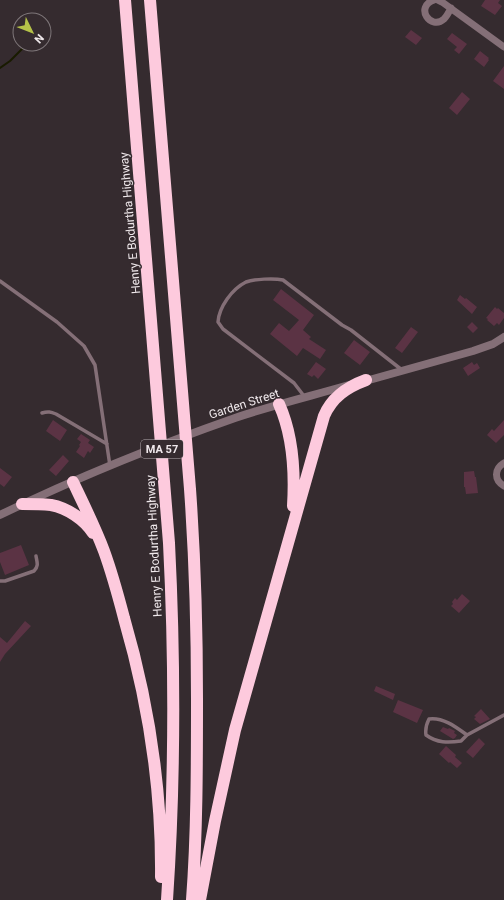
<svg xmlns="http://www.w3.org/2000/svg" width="504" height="900" font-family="Roboto,sans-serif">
	<rect width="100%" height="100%" fill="#352b2f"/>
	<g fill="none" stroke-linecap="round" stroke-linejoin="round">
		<!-- stream -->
		<path stroke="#191b00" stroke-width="2" d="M44 27 47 23
			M0 68 10 61 27 44"/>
	</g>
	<!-- building -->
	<path fill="#5b3344" d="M485 0H500L498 3 502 6 495 15 481 6Z
		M411 30 422 38 416 45 405 37Z
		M452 33 467 44 459 54 454 50 457 47 447 39Z
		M480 51 489 58 488 59 489 60 484 67 474 59Z
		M504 66V89L493 81Z
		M462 92 470 99 457 115 449 108Z
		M281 289 314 315 303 330 311 337 309 339 326 350 320 359 303 348 297 356 270 334 279 323 289 331 299 320 273 300Z
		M460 295 465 299 466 298 477 307 472 314 457 300Z
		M495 307 497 309 498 308 504 313V318L499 325 497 323 494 326 487 320 488 319 486 318Z
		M472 322 478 328 473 333 467 327Z
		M411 327 418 332 402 353 395 348Z
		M354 340 370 352 360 365 344 353Z
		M316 362 326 369 318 379 314 375 312 377 307 374Z
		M472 362 474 365 477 363 480 368 468 376 463 368Z
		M53 420 67 430 60 441 46 431Z
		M504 420V435L496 443 487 435 492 429 494 431Z
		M81 434 90 440 88 443 94 447 90 453 88 451 84 458 76 452 80 446 79 445 81 442 77 439Z
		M63 455 69 461 56 476 49 470Z
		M0 468 12 477 4 487 0 484Z
		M474 471 475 477H476L478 493 466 494 465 487H464V472Z
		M21 545 29 565 5 575 0 562V553Z
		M462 594 470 601 459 613 451 606 453 604 452 602 455 598 457 600Z
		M25 621 31 626 5 654 0 662V637L7 643Z
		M376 686 395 694 393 700 374 691Z
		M398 700 423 710 417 723 393 712Z
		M481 709 490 719 480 724 474 719 476 717 474 716Z
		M443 727 448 729 449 728 455 731 454 733 457 735 455 738 453 739 440 731Z
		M479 738 485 744 473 758 466 752Z
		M446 746 456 755 455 757 462 763 457 768 450 762 449 763 439 754Z"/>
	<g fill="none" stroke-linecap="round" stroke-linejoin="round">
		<!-- service -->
		<path stroke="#846f77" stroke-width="3.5" d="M0 281 57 322 84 346 95 365 110 466
			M304 396 294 383 223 329 218 322C219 307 232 289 246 282 254 279 274 278 283 280L342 325 351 330 402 370
			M42 413C48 411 51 412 56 414L107 444
			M0 581H5L34 571C39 566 37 562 36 556
			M467 735C456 727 443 717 429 719 426 725 425 729 426 735 437 743 448 743 461 741L467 735 504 715"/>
		<!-- minor -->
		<path stroke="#846f77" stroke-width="7" d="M434 0C414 7 431 31 444 19 447 16 449 12 451 8
			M438 0 442 2 504 47
			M504 463C494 469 494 480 504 486"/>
		<!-- tertiary -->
		<path stroke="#846f77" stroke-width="8" d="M362 382 473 351 493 344 504 337
			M0 515C76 478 155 446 235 418 273 405 311 396 349 385"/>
		<!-- motorway -->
		<path stroke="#fdcadd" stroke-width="12" d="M125 0 169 543C175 662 175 781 167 900
			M150 0 190 489C195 559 197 628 197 698 197 765 197 833 192 900
			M279 404C293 435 295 473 293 506
			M73 482C84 505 95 527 104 551 112 573 118 595 124 618 149 704 162 787 161 877
			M22 504C31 504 41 504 51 505 67 508 84 519 93 533
			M200 900 215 821 235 730 324 416C332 397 347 387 366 380"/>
	</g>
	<g text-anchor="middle" stroke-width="3" stroke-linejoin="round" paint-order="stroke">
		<!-- shield labels -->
		<rect fill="#352b2f" stroke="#b7afb3" stroke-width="1" x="141" y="440" width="42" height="18" rx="3"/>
		<g font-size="11" font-weight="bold" fill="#efe8eb">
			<text x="162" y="453">MA 57</text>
		</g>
		<!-- street labels -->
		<g font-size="12" fill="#efe8eb" stroke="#352b2f">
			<text transform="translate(130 223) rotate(-95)" y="4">Henry E Bodurtha Highway</text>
			<text transform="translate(244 404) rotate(-18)" y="4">Garden Street</text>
			<text transform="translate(154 546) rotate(-93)" y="4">Henry E Bodurtha Highway</text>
		</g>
	</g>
	<!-- north arrow -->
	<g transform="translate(32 32) rotate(133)"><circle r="19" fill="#352b2f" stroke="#7f777a"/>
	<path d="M0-3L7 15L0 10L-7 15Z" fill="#b5c249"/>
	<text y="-6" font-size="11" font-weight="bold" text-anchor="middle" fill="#efe8eb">N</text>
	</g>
</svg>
